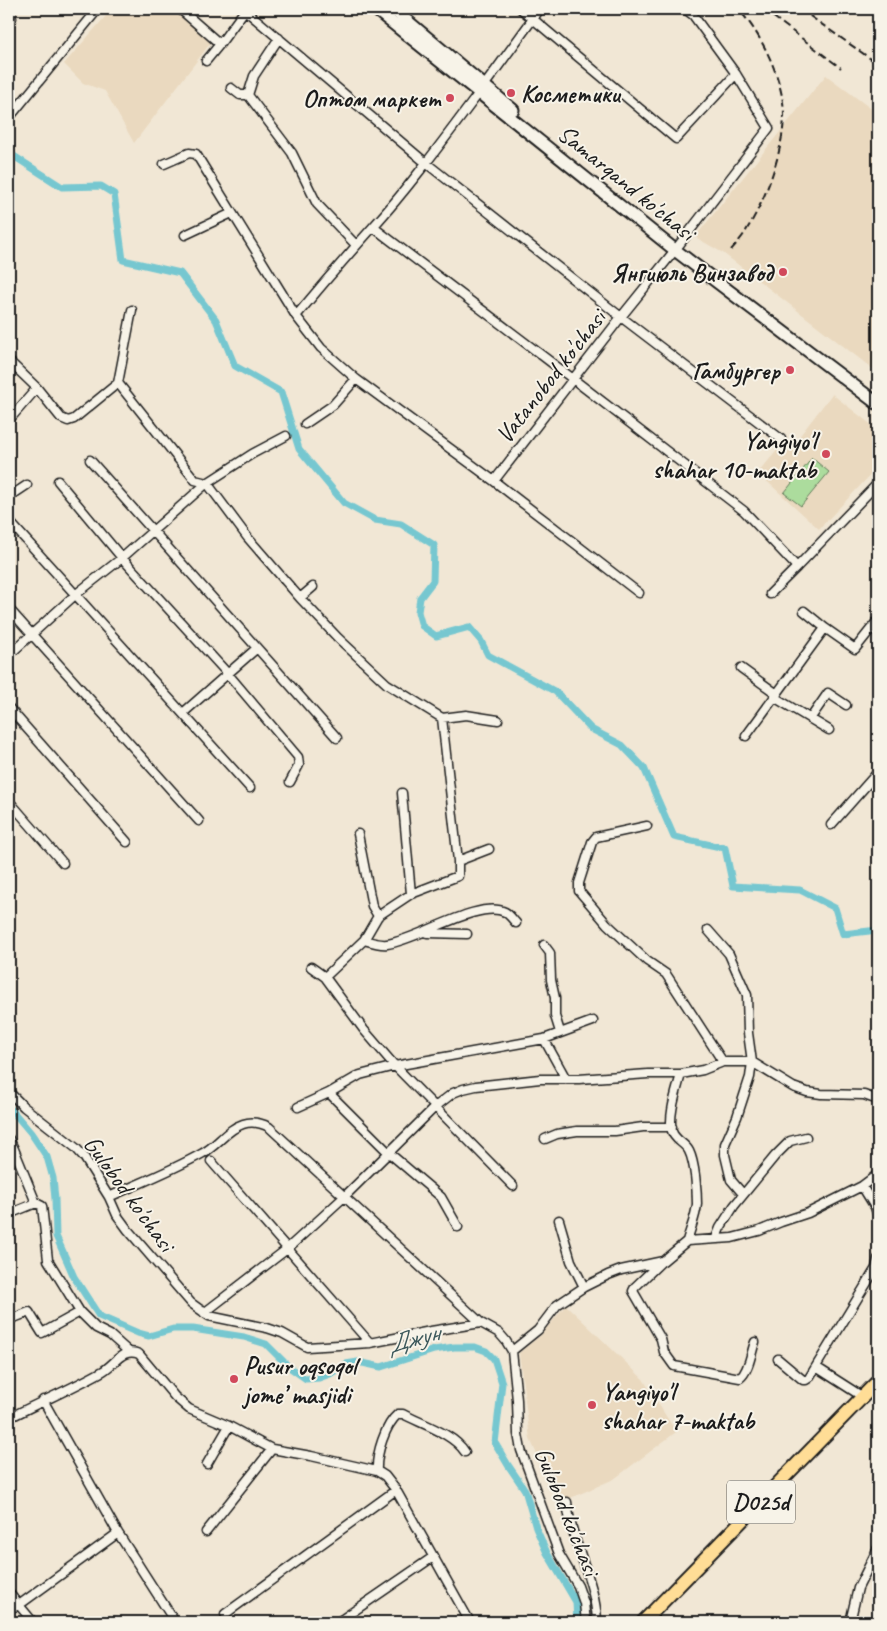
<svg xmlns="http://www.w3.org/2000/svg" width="887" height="1631" font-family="Caveat,sans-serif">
	<rect width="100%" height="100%" fill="#f1e7d5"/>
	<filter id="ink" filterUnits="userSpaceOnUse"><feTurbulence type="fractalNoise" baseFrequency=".02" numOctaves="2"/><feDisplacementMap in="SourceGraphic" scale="10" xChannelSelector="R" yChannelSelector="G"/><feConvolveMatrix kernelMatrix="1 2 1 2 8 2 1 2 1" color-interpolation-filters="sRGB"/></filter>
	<g filter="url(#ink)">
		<!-- built -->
		<path fill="#ead9bf" d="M112 9H176L212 41 134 143 105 91 83 83 64 64Z
			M826 75 878 114V373L723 253 695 237Z
			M832 394 878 430V467L819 529 758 473 785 441 795 442Z
			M566 1305 643 1379 676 1432 614 1479 559 1503 530 1439 519 1353 541 1335Z"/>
		<!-- green -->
		<path fill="#acdc9d" stroke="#647c5c" d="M812 458 829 472 801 506 784 493Z"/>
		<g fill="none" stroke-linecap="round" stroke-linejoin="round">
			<!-- canal -->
			<path stroke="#76c7d0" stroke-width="7" d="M9 153 62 187 101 186 114 194 123 260 180 273 216 320 235 366 281 392 299 449 344 503 375 520 401 524 434 545 433 581 420 598 418 612 422 626 436 636 469 627 481 641 488 655 556 692 591 729 622 745 644 768 674 837 725 848 733 886 800 890 835 908 843 934 878 930
				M9 1107 31 1133 47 1157 53 1178 55 1199 56 1236 74 1277 99 1316 138 1333 149 1336 173 1329H193L244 1337 266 1344 289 1367 306 1379 319 1378 330 1374 346 1364 358 1362 381 1367 434 1350 454 1347H475L486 1351 494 1359 502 1383 495 1443 508 1465 525 1490 536 1528 547 1553 576 1602 577 1622"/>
			<defs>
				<path id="street" d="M180 9 220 44 206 61
					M521 9 676 139 736 74
					M9 15 12 18
					M220 44 245 10 426 163 621 317 781 439
					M484 86 540 9
					M231 88 240 95H248L254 76 279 38
					M248 95 292 153 317 204 356 245
					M9 118 98 9
					M164 164 189 153 196 154 296 316 321 348 356 379 494 481 639 593
					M373 227 573 379 744 511 797 567 770 594
					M185 235 232 213
					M679 245 769 128 736 74 693 15 685 9
					M296 316C321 286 347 256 373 227 411 185 445 138 479 93
					M9 361 37 388 61 418 68 421 74 419 118 383 195 480 207 483 248 538 300 598 338 638 387 684 442 718 466 715 498 720
					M118 383 132 310
					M9 420 37 388
					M305 424 333 405 356 379
					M90 460 337 738
					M58 481 122 558 228 674 298 757 299 765 290 782
					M494 481 621 317 675 250
					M9 497 27 485
					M9 521 250 788
					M797 567 878 483
					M300 598 313 587
					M9 609 199 821
					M804 611 825 628
					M9 655 75 595 122 558 207 483 252 454 286 436
					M741 668 777 694
					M774 697 829 730
					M9 708 127 842
					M183 713 257 648
					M810 719 828 693 846 705
					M746 736 825 628 855 649 878 620
					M402 793 411 894
					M9 801 63 863
					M831 825 878 772
					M647 826 596 837 592 842 579 883V891L607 924 647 961 666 974 723 1062
					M358 834 372 906 378 916
					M458 861 489 849
					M708 930 729 954 747 995 748 1033 752 1062 750 1077 737 1117 725 1144V1155L731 1180 743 1194
					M427 933 467 934
					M364 940C371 942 380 945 387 944 418 940 479 899 505 912 509 914 513 920 516 923
					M544 945 550 953 551 980 555 998V1016L560 1032
					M311 967 325 977 364 1030 395 1066 513 1186
					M325 977 364 940 378 916 411 894 458 876V861L442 718
					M544 1039 566 1079
					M681 1074C677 1090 668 1115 672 1131 674 1140 685 1143 689 1151 695 1163 697 1191 697 1204 696 1216 690 1230 687 1241
					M9 1092 24 1107 76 1148 84 1157 109 1197 117 1215 128 1230 191 1303 209 1316 267 1328 282 1333 307 1347 370 1343 431 1331 481 1323 499 1333 506 1341 512 1351 517 1400 518 1434 521 1450 559 1554 578 1586 584 1603 586 1622
					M329 1093 388 1152 441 1197 458 1227
					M298 1107 329 1093 360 1075 395 1066 544 1039 593 1021
					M9 1139 14 1149 36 1203 42 1206 48 1260 80 1312 96 1328 110 1335 129 1352
					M545 1139 557 1134 577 1131H615L643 1127H672
					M211 1161 370 1343
					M862 1186 875 1207 878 1216
					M109 1197C140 1183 173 1170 203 1153 217 1146 227 1129 243 1124 252 1121 261 1123 269 1127L481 1323
					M9 1214 36 1203
					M559 1220 571 1261 584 1287
					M716 1238 720 1228 734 1206 775 1156 790 1141 806 1137
					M662 1261 635 1287 633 1291 661 1339 664 1352 674 1366 740 1378C749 1371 751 1353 755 1342
					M204 1313 287 1249 344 1197 435 1107 453 1093 463 1089 476 1086 540 1079H579L648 1074H681L703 1070 723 1062H752L793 1087 807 1092 821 1094 864 1095 878 1100
					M9 1320 29 1312 42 1333 80 1312
					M512 1351 538 1330 557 1305 584 1287 608 1275 621 1270 663 1261 687 1241 732 1238 759 1231 781 1222 808 1213 862 1186 878 1174
					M778 1359 803 1380H806L809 1378 876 1268 878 1259
					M816 1367 863 1397
					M43 1400 118 1533 175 1622
					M9 1418C40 1402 73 1388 103 1371 115 1364 123 1347 139 1354L175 1397 189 1409 229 1426 272 1449 311 1456 377 1471 385 1476 396 1490 470 1622
					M207 1464 229 1426
					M377 1471C376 1454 385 1425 398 1414H403C422 1424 454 1434 465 1452
					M567 1502C571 1543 596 1580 597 1622
					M206 1532 272 1449
					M9 1593 33 1622
					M9 1609 19 1605 118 1533
					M225 1614 396 1490
					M338 1622 433 1557
					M850 1622 858 1588 878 1548"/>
				<path id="secondary" d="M375 9 675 250 878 404
					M393 9 513 110"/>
				<path id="primary" d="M643 1622 878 1381"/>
			</defs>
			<!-- street casing -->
			<use href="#street" stroke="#1c1c1c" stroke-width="11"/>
			<!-- secondary casing -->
			<use href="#secondary" stroke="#1c1c1c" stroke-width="15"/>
			<!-- primary casing -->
			<use href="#primary" stroke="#1c1c1c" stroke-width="16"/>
			<!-- street -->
			<use href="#street" stroke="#f7f3e8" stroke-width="8"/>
			<!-- secondary -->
			<use href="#secondary" stroke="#f7f3e8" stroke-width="11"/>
			<!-- primary -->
			<use href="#primary" stroke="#ffdd96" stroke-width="12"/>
			<!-- rail -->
			<path stroke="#1c1c1c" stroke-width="2" stroke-dasharray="8 4" stroke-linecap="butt" d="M763 9 841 68
				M800 9 878 64
				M731 250C736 244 743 237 747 229 766 199 783 152 784 116 784 81 762 34 738 9"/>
		</g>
	</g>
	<!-- markers -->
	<g fill="#d1495b" stroke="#f7f3e8" stroke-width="2">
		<circle cx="511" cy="93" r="5"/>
		<circle cx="450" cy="98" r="5"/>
		<circle cx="783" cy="272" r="5"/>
		<circle cx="790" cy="370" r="5"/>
		<circle cx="826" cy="454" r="5"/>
		<circle cx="234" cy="1379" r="5"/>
		<circle cx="592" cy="1405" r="5"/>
	</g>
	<g text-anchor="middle" stroke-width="4" stroke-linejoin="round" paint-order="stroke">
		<!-- shield labels -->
		<rect fill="#f7f3e8" stroke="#5e5c59" stroke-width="1" x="727" y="1480.5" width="68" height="43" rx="4"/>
		<g font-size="24" font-weight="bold" fill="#1c1c1c">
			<text x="761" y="1510">D025d</text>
		</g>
		<!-- poi labels -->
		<g font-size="25" font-weight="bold" fill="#1c1c1c" stroke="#f7f3e8" text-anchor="end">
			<text x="521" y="102" text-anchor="start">Косметики</text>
			<text x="440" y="107">Оптом маркет</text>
			<text x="773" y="281">Янгиюль Винзавод</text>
			<text x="780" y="379">Гамбургер</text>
			<text x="816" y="449">Yangiyo'l<tspan x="816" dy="29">shahar 10-maktab</tspan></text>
			<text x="244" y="1374" text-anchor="start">Pusur oqsoqol<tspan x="244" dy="29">jome’ masjidi</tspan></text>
			<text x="602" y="1400" text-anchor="start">Yangiyo'l<tspan x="602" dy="29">shahar 7-maktab</tspan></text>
		</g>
		<!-- street labels -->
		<g font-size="25" fill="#1c1c1c" stroke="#f7f3e8">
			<text transform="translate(627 182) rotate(39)" y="9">Samarqand ko'chasi</text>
			<text transform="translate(550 376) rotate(-52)" y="9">Vatanobod ko'chasi</text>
			<text transform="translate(130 1193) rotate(54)" y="9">Gulobod ko'chasi</text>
			<text transform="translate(568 1511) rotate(68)" y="9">Gulobod ko'chasi</text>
		</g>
		<!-- water labels -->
		<g font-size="26" font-style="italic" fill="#3c585b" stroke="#f7f3e8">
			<text transform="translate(413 1338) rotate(-15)" y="9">Джун</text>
		</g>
	</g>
	<!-- margin -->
	<rect width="887" height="1631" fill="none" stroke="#f7f3e8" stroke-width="30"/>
	<rect x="15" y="15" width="857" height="1601" fill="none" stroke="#1c1c1c" stroke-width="2" filter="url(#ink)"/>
</svg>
